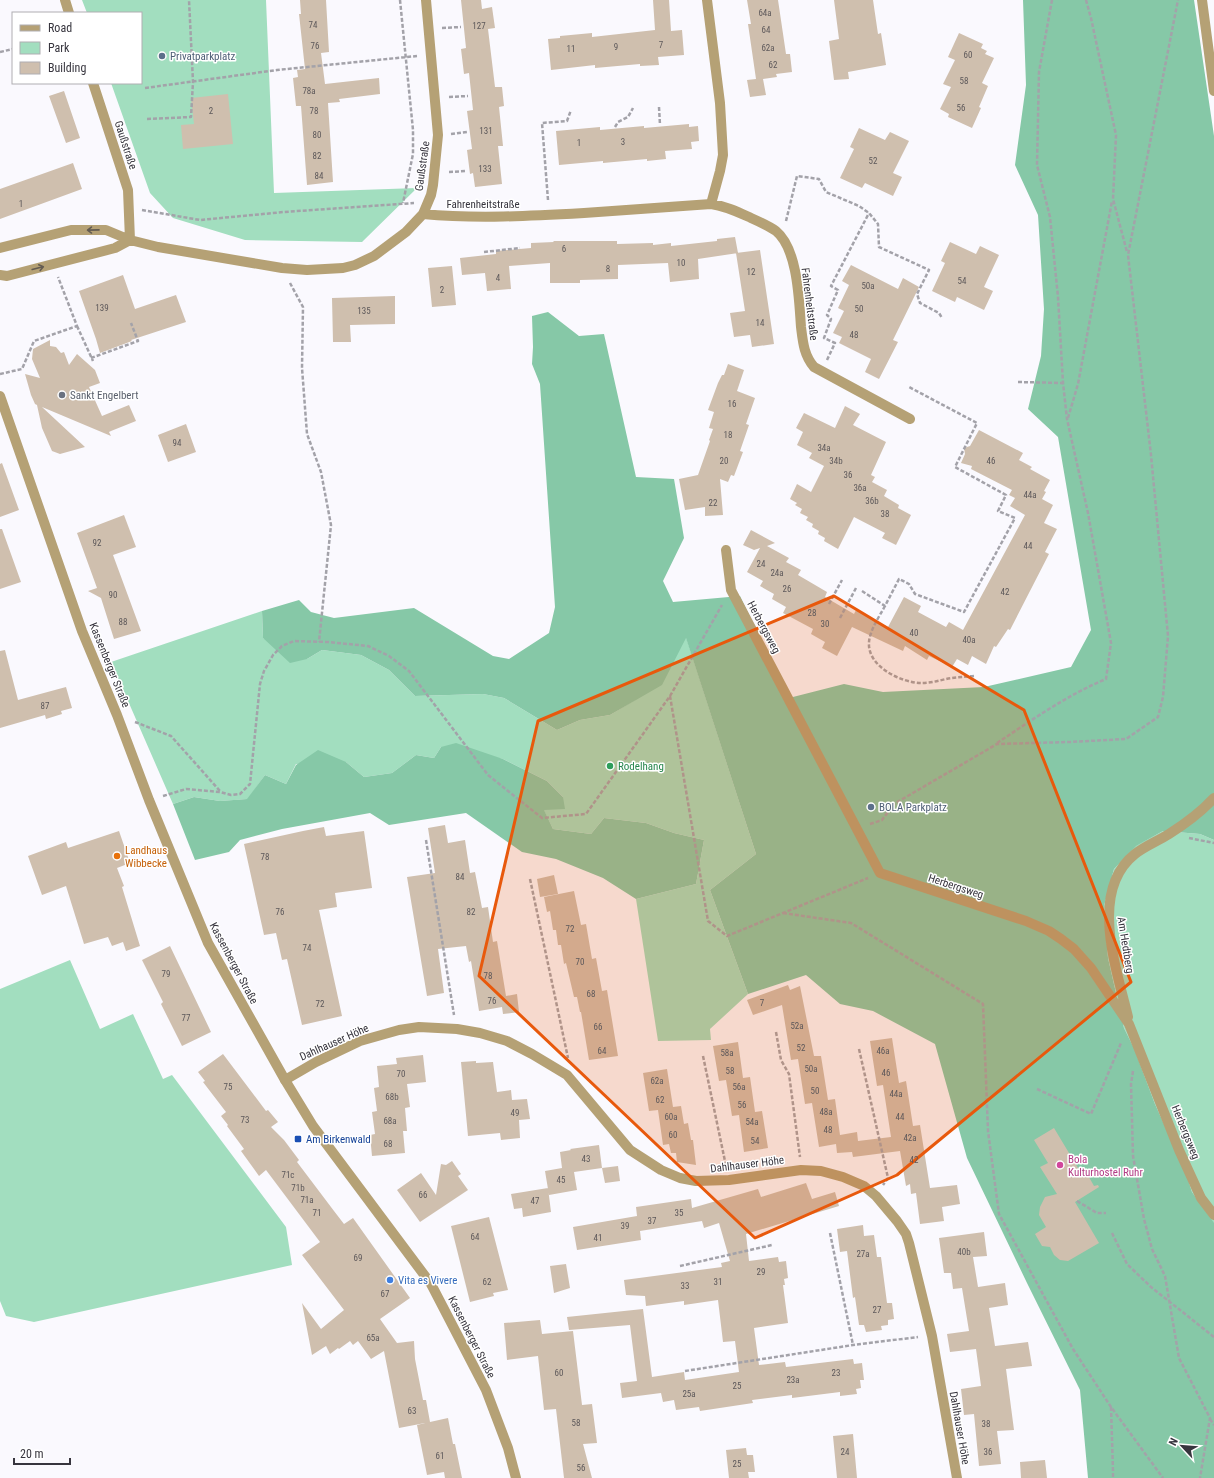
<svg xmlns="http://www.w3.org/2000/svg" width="1214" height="1478" font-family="'Roboto Condensed',sans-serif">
	<rect width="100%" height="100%" fill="#faf9fe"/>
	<!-- green -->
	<path fill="#a2debf" d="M82 0H266L274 193 417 188 362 242 245 240 173 218 150 193 111 83H141V13H87Z
		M262 611 263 638 307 659 322 650 361 655 389 670 415 696 483 694 504 698 557 730 580 720 610 715 635 700 686 637 756 854 710 890 748 994 710 1029 711 1040 658 1041 636 899 696 884 704 840 674 833 646 823 604 818 591 834 553 829 543 809 563 797 547 781 503 759 441 747 434 758 416 755 392 773 364 777 346 762 296 764 286 784 265 775 248 799 220 801 194 797 173 804 111 662Z
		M1163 831 1200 834 1214 840V1225L1192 1192 1186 1173 1155 1104 1134 1048 1124 1028 1108 958 1104 906 1114 869 1135 846Z
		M70 960 100 1029 133 1014 163 1079 172 1075 286 1227 292 1265 34 1322 6 1316 0 1301V989Z"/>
	<!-- forest -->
	<path fill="#86c8a7" d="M1023 0H1194L1214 136V840L1200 834 1163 831 1136 846 1114 869 1104 906 1108 958 1124 1028 1134 1048 1155 1104 1186 1173 1192 1192 1214 1223V1478H1088L1080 1390 1027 1283 967 1158 935 1044 873 1011 840 1004 806 975 748 994 710 890 756 854 686 638 662 685 610 715 580 720 557 730 504 698 483 694 415 696 389 670 361 655 322 650 307 659 290 663 263 638 262 611 299 600 311 612 334 618 414 608 493 656 509 659 549 633 555 607 540 384 532 364 533 347 532 316 548 312 579 336 604 334 636 477 674 479 684 538 663 581 673 602 740 596 789 698 844 684 883 692 984 687 1071 667 1091 630 1058 437 1028 409 1041 356 1044 309 1038 215 1015 165 1026 85Z
		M456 743 503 759 547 781 563 797 565 809 544 810 553 829 591 834 604 818 646 823 674 833 704 840 696 884 636 899 603 878 556 859 522 852 466 813 389 825 370 813 282 829 240 840 229 852 195 860 173 804 194 797 220 801 247 799 265 775 286 784 296 765 318 750 346 762 364 777 392 773 416 755 434 758 441 747Z"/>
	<!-- building -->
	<path fill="#cfbfae" d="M300 0H326L329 52 321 53 325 84 379 78 380 94 339 99 340 102 328 103 333 182 307 185 301 106H296L293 78 298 77 297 70 305 69 299 14H301Z
		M461 0H481L482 9 492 7 495 28 488 29 495 87H502L504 106 499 107 503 146H498L502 184 475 187 473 173 470 174 467 150 472 149 467 111 473 110 469 73 464 74 461 49 466 48Z
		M653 0H669L671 31 682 30 684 55 658 57 659 65 640 66V64L595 68V65L551 70 548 39 560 38V36L592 33V37L655 30Z
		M747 0H778L786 54H790L792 72 776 74 777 77 763 79 766 95 750 97 747 80 756 79 748 24H751Z
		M834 0H873L878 34 881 33 886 65 848 72 849 79 834 80 829 41 839 39Z
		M959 33 983 44 981 48 987 51 985 54 994 58 982 83 988 86 979 107 981 108 972 128 948 117 949 114 940 109 951 87 943 84 955 60 948 57Z
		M64 91 80 138 66 143 49 96Z
		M228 94 233 144 183 149 181 125 194 124 191 98Z
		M689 124V127L698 126 699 141 691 142 692 149 665 151 666 159 647 161V159L603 163V161L559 165 556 131 600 127V130L644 126V128Z
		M859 128 885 140 890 132 909 141 893 173 902 177 893 196 865 183 862 188 840 178 854 149 850 147Z
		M73 163 82 189 0 219V189Z
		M735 237 738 253 698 259 699 279 670 282 668 263 618 265V279L580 280V283H550V263L509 266 511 289 487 291 485 273 462 275 460 258 496 254V251L531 248V243L554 242 553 241H617V244L653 243V245L671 243V246L717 241V239Z
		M950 242 976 254 980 246 999 255 984 287 993 291 984 310 957 297 955 302 932 291 945 263 941 261Z
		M760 250 774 344 752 347 750 335 734 337 730 313 745 311 736 253Z
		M851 265 898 289 903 278 919 287 893 340 898 342 879 379 865 372 871 359 839 343 842 337 833 333 844 311 838 308 849 285 842 281Z
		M452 266 456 305 432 307 428 268Z
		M123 275 135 309 176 295 186 322 131 340 132 341 100 353 96 339 79 291Z
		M395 296V324L350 325 351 342H333L332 298Z
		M50 340V346L56 347 61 353 64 352 69 365 77 354 95 370 100 383 89 387 102 416 129 405 136 421 111 431 109 432 111 436 42 407 85 447 60 454 52 451 42 428 37 405 35 404 31 395 25 374 40 378 32 359 33 349Z
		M728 364 744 370 737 391 755 398 746 424 749 425 740 451 743 452 734 476 731 475 728 482 720 479 723 515 705 516V507L685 510 679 479 698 475 710 441 709 440 713 429 709 428 714 412 708 410 718 383 722 375H724Z
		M845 406 860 414 853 425 886 442 871 475 875 477 872 482 887 490 884 496 899 505 898 508 911 515 896 545 882 538 885 533 854 517 838 549 824 541 825 538 818 534 819 531 812 527 813 524 806 520 808 517 800 513 802 509 795 505 797 503 790 499 797 484 811 492 824 466 809 458 812 453 797 445 803 432 796 428 804 413 835 428Z
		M186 424 196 452 168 462 158 435Z
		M979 430 1023 453 1019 460 1032 467 1030 469 1050 480 1044 491 1046 492 1042 499 1053 505 1044 523 1057 529 1045 552 1049 554 1010 630 1008 629 996 647 994 646 986 664 972 656 968 665 957 659 952 667 929 656 927 660 905 646 903 651 852 627 837 656 822 648 825 642 811 634 813 629 783 613 786 607 772 599 774 594 760 586 763 581 747 572 760 548 754 550 743 545 751 530 775 543 767 546 789 558 786 562 801 570 798 575 827 592 825 597 854 614 856 610 888 627 904 597 921 606 918 612 946 627 949 622 963 630 1025 515 1010 506 1015 498 1009 495 1012 490 971 469 972 466 961 463 965 454 964 448 970 446Z
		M2 463 19 510 0 517V464Z
		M124 515 136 547 113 555 141 631 114 639 101 598 88 591 97 588 77 533Z
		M0 529H2L21 582 0 589Z
		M5 650 18 700 66 687 72 708 61 711 62 714 46 719 45 715 0 728V651Z
		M445 825 448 843 465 840 470 873 475 872 482 908 488 907 493 942 497 941 506 996 517 994 519 1012 503 1014 502 1007 479 1011 471 961 469 962 466 946 438 949 444 993 427 996 407 877 435 873 428 828Z
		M324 827 326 836 364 831 372 888 335 893 337 907 319 910 342 1016 302 1025 287 959 282 960 276 933 264 935 244 844 303 831Z
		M119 831 130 863 117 868 124 886 122 887 140 946 126 951 123 942 112 946 108 937 84 944 66 886 42 895 28 856 66 842 68 848Z
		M554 875 558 894 540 897 537 879Z
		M574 891 581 925 586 924 592 959 596 958 602 991 607 990 618 1056 589 1060 581 1012H580L577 997H574L566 963 564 964 561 945H558L556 930H553L550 911 547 912 544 897Z
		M170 946 211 1032 182 1046 161 1004 163 1002 142 960Z
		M788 985 790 990 800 986 814 1056H821L828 1100 835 1099 840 1135 857 1132 858 1141 891 1137 883 1085 877 1086 870 1041 892 1038 899 1083 906 1081 913 1126 920 1125 930 1188 957 1185 960 1204 942 1207 944 1221 920 1224 916 1193 911 1194 910 1184 906 1186 900 1151 853 1157 852 1152 837 1153 836 1144 819 1147 812 1103 805 1104 798 1059 791 1060 782 1005 753 1015 747 1000Z
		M738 1042 743 1078 750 1077 755 1112 762 1111 768 1148 744 1152 739 1115 732 1116 726 1080 719 1081 713 1046Z
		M223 1054 266 1111 268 1110 278 1122 271 1127 284 1140 299 1160 297 1162 334 1211 344 1224 353 1218 410 1298 380 1319 397 1343 414 1341 415 1359 423 1400H426L430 1422 448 1418 453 1444H455L462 1478H445L444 1472 427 1475 417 1425 425 1423 399 1428 384 1351 371 1359 358 1341 353 1345 350 1341 339 1349 338 1348 330 1354 326 1346 312 1355 302 1303 321 1329 344 1310 302 1255 320 1242 266 1170 259 1176 241 1151 244 1149 227 1126 228 1125 221 1116 226 1112 203 1082 205 1081 198 1072Z
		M423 1055 426 1082 407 1084 410 1107 405 1108 407 1131H403L405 1153 372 1156 370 1135 375 1134 372 1112 377 1111 374 1088 379 1087 377 1066 397 1064 396 1058Z
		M476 1061V1063L493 1062 497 1092 511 1090 512 1100 527 1099 530 1119 519 1120 520 1138 501 1140 500 1133 468 1136 461 1062Z
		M667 1069 673 1107 681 1106 684 1124 688 1123 691 1140H693L696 1165 677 1162 676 1153H671L669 1144 663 1145 658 1110 649 1111 643 1073Z
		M1054 1128 1081 1173 1085 1170 1094 1186 1098 1185 1099 1187 1075 1202 1099 1243 1068 1261 1060 1260 1054 1255 1050 1247 1042 1246 1035 1234 1046 1227 1039 1215 1040 1207 1045 1197 1057 1194 1040 1167 1048 1163 1034 1140Z
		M599 1145 602 1168 574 1172 577 1190 549 1195 545 1171 562 1168 560 1152 571 1150 570 1149Z
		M452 1161 461 1174 458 1176 468 1190 420 1222 397 1190 421 1173 436 1195 441 1164 446 1165Z
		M618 1166 620 1181 605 1183 602 1168Z
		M806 1183 812 1199 835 1192 839 1206 746 1234 749 1261 778 1257 779 1262 786 1261 788 1278 784 1279 785 1285H783L788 1323 754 1328 759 1365 785 1362 786 1367 853 1359 854 1364 862 1363 864 1380H860L861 1388 856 1389 857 1394 840 1396V1392L792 1398V1395L752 1400 753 1403 700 1411 699 1407 676 1410 674 1400 663 1402 661 1393 622 1398 620 1383 637 1381 630 1325 569 1330 567 1317 643 1309 652 1377 684 1372 685 1380 739 1372 735 1341 723 1342 718 1300 684 1305V1301L646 1306 645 1296 626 1295 624 1280 722 1267 721 1263 730 1261 719 1223 704 1228 702 1221 640 1231 641 1240 577 1250 573 1227 637 1216 636 1207 691 1199 692 1208 758 1189 761 1197Z
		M548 1188 551 1212 523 1217 522 1208 514 1209 511 1194Z
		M489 1217 508 1290 493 1293 494 1296 470 1302 451 1226Z
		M863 1225 864 1236 874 1235 877 1257H881L887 1303H892L894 1319 888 1320V1325L881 1326 882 1330 866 1332 864 1325H859L855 1297 853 1298 847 1251 840 1252 837 1229Z
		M984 1232 987 1256 973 1257 978 1287 1005 1283 1008 1305 989 1308 995 1346 1028 1342 1032 1366 1006 1369 1014 1430 997 1431 1001 1464 979 1466 974 1414 964 1415 961 1389 981 1386 976 1349 950 1352 947 1334 969 1331 962 1288 953 1289 951 1273H944L939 1238Z
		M566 1264 570 1288 554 1293 550 1266Z
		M540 1320 542 1334 573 1331 582 1405 592 1404 597 1443 583 1444 592 1478H564L556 1409 544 1410 538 1356 507 1360 504 1323Z
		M853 1434 857 1478H837L833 1436Z
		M746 1448 747 1455H753L755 1472H748L749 1478H729L726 1450Z
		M1045 1460 1047 1478H1021L1020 1462Z"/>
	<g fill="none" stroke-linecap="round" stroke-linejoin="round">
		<!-- path -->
		<path stroke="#a3a2a9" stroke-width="2.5" stroke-dasharray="4 2" stroke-linecap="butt" d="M400 0 413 130V154L403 203
			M1086 0 1091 18 1116 135 1113 199 1127 252
			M442 28 461 27
			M0 52 13 49
			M145 88 277 70 417 56
			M449 97 468 96
			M659 107 660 125
			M147 119 191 117 193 82 189 0
			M615 127 618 122 628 117 633 108
			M451 134 467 132
			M449 172 466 171
			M548 200 542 123 567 121 571 110
			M142 210 200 220 284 212 414 203
			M786 221 797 176 819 179 826 192 859 206 869 213 878 224 879 247 929 270 917 294 920 303 939 313 942 318
			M484 252 520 248
			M290 283 303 307 302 368 307 434 321 472 331 525 319 642
			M77 326 93 361
			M91 358 138 341 131 323
			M827 360 835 343 824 338 831 319 827 315 838 290 831 286 869 213
			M0 374 22 369 34 341 77 326 58 277
			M1018 382 1063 383
			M1068 418 1078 384 1112 201
			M862 591 885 606 899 579 909 584 915 594 964 612 1015 518 998 511 1006 495 955 467 977 423 909 387
			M829 604 842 580
			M885 606C879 617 870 630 869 642 867 667 902 683 922 683 930 683 938 681 946 679 955 677 964 677 974 676
			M840 618 856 588
			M670 696 722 605
			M135 722 171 736 220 791
			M997 743C1032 720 1067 695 1106 679L1111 643 1088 513 1067 419 1063 383 1058 297 1050 217 1037 165 1039 72 1052 0
			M163 796 186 789 220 792 231 795 240 794 250 784 260 684 264 671 273 655 282 646 294 641 328 642 368 646 389 656 409 671 488 775 542 818 586 814 670 696 708 921 727 936 868 878
			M870 824 882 820 894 804 997 744 1069 742 1126 739 1158 717 1163 697 1168 636 1151 455 1128 255 1178 0
			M1189 838 1214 843
			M426 840 454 1015
			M530 879 568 1058
			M783 913 851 923 983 1004 988 1131 999 1214 1073 1349 1111 1407 1163 1478
			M776 1032 781 1060 789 1074 800 1157
			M859 1049 888 1178 883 1185
			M703 1056 726 1166
			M1133 1071 1131 1084 1133 1156 1144 1219 1152 1249 1165 1276 1179 1358 1210 1418 1200 1478
			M1037 1089 1091 1114 1121 1043
			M1077 1201 1097 1213H1106
			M830 1233 853 1345
			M1112 1233 1127 1264 1151 1287 1214 1337
			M680 1266 772 1245
			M685 1371 853 1345 918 1337
			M1111 1407 1113 1471V1478
			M1210 1419 1214 1425"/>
		<!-- minor -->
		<path stroke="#b5a175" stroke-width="10" d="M65 0 69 13
			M1202 0 1214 91
			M93 83 128 190 130 240
			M711 204C726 206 738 212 751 218 760 222 769 226 776 231 798 249 799 301 801 327 803 343 804 355 814 367L910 419
			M423 214C476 219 530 216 584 213 626 210 669 207 711 204L720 171 723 155 720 103 707 0
			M0 248 71 230H106L130 240 158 247 282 268 307 270 343 268 355 265 374 256 406 232 423 214 431 195 433 185 438 135 426 0
			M0 275 7 276 115 248 130 240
			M726 550 731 590 880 873 1026 921 1049 931 1061 939 1074 949 1091 968 1129 1024 1179 1150 1201 1198 1214 1215
			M1128 1017C1117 970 1088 891 1135 854 1145 846 1158 841 1169 834 1185 824 1201 812 1214 798
			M285 1080 316 1062 360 1041 399 1030 419 1027 457 1029 480 1033 507 1041 532 1054 567 1075 630 1150 661 1170 680 1178 696 1181 729 1180 801 1170 821 1171 843 1177 864 1186 876 1196 897 1221 906 1234 909 1243 932 1336 957 1478"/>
		<!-- tertiary -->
		<path stroke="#b5a175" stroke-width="10" d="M0 396 82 631 117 715 149 800 208 943 285 1080 313 1126 431 1284 486 1390 508 1448 516 1478"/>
	</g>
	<!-- one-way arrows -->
	<defs><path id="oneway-shaft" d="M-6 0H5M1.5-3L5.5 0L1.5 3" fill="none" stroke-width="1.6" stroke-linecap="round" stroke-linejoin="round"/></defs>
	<g stroke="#635b51">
		<use href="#oneway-shaft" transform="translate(93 230) rotate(179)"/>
		<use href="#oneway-shaft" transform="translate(38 268) rotate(-14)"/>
	</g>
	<!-- marked area -->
	<path fill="#e8590c" fill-opacity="0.2" stroke="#e8590c" stroke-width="3" stroke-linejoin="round" d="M834 596 1024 710 1131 982 897 1175 755 1238 479 976 538 721Z"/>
	<!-- markers -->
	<g fill="#5c6f8a" stroke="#fff" stroke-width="1.5">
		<circle cx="162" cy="56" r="4"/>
		<circle cx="871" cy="807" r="4"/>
	</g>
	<circle fill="#6b7280" stroke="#fff" stroke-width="1.5" cx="62" cy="395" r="4"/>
	<circle fill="#2e9e5b" stroke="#fff" stroke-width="1.5" cx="610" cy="766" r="4"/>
	<circle fill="#e8710a" stroke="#fff" stroke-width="1.5" cx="117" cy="856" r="4"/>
	<rect fill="#1a4fb4" stroke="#fff" stroke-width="1.5" x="294" y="1135" width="8" height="8" rx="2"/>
	<circle fill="#d1479c" stroke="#fff" stroke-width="1.5" cx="1060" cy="1165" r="4"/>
	<circle fill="#3f7fe0" stroke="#fff" stroke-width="1.5" cx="390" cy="1280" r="4"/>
	<g text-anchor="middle" stroke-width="3" stroke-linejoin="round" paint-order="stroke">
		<!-- number labels -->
		<g font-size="9" fill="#5d585a">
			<text x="765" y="16">64a</text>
			<text x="313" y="28">74</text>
			<text x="479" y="29">127</text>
			<text x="766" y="33">64</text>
			<text x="661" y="48">7</text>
			<text x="315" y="49">76</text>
			<text x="616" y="50">9</text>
			<text x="768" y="51">62a</text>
			<text x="571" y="52">11</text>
			<text x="968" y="58">60</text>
			<text x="773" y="68">62</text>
			<text x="964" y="84">58</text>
			<text x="309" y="94">78a</text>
			<text x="961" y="111">56</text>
			<text x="211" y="114">2</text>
			<text x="314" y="114">78</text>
			<text x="486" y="134">131</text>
			<text x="317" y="138">80</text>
			<text x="623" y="145">3</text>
			<text x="579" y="146">1</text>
			<text x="317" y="159">82</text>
			<text x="873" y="164">52</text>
			<text x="485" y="172">133</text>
			<text x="319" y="179">84</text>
			<text x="21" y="207">1</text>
			<text x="564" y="252">6</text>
			<text x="681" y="266">10</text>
			<text x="608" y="272">8</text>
			<text x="751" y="275">12</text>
			<text x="498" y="281">4</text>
			<text x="962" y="284">54</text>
			<text x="868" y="289">50a</text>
			<text x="442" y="293">2</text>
			<text x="102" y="311">139</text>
			<text x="859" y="312">50</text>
			<text x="364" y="314">135</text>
			<text x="760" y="326">14</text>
			<text x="854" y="338">48</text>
			<text x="732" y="407">16</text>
			<text x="728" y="438">18</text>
			<text x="177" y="446">94</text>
			<text x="824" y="451">34a</text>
			<text x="724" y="464">20</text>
			<text x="836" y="464">34b</text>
			<text x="991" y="464">46</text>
			<text x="848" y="478">36</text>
			<text x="860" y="491">36a</text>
			<text x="1030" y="498">44a</text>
			<text x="872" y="504">36b</text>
			<text x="713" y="506">22</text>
			<text x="885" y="517">38</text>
			<text x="97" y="546">92</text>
			<text x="1028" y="549">44</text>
			<text x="761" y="567">24</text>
			<text x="777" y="576">24a</text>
			<text x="787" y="592">26</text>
			<text x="1005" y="595">42</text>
			<text x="113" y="598">90</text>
			<text x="812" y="616">28</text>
			<text x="123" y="625">88</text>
			<text x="825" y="627">30</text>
			<text x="914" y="636">40</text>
			<text x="969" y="643">40a</text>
			<text x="45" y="709">87</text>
			<text x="265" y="860">78</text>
			<text x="460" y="880">84</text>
			<text x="280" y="915">76</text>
			<text x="471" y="915">82</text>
			<text x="570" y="932">72</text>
			<text x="307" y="951">74</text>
			<text x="580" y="965">70</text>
			<text x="166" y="977">79</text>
			<text x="488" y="979">78</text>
			<text x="591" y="997">68</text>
			<text x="492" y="1004">76</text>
			<text x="762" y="1006">7</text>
			<text x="320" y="1007">72</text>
			<text x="186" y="1021">77</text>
			<text x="797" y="1029">52a</text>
			<text x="598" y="1030">66</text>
			<text x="801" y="1051">52</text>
			<text x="602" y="1054">64</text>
			<text x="883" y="1054">46a</text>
			<text x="727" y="1056">58a</text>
			<text x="811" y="1072">50a</text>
			<text x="730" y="1074">58</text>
			<text x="886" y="1076">46</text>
			<text x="401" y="1077">70</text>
			<text x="657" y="1084">62a</text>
			<text x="228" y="1090">75</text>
			<text x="739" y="1090">56a</text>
			<text x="815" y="1094">50</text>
			<text x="896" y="1097">44a</text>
			<text x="392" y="1100">68b</text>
			<text x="660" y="1103">62</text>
			<text x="742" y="1108">56</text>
			<text x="826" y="1115">48a</text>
			<text x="515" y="1116">49</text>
			<text x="671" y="1120">60a</text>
			<text x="900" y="1120">44</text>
			<text x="245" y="1123">73</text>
			<text x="390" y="1124">68a</text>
			<text x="752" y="1125">54a</text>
			<text x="828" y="1133">48</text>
			<text x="673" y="1138">60</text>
			<text x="910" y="1141">42a</text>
			<text x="755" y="1144">54</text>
			<text x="388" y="1147">68</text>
			<text x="586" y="1162">43</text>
			<text x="914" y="1163">42</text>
			<text x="288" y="1178">71c</text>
			<text x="561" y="1183">45</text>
			<text x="298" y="1191">71b</text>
			<text x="423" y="1198">66</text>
			<text x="307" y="1203">71a</text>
			<text x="535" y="1204">47</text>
			<text x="317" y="1216">71</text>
			<text x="679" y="1216">35</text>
			<text x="652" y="1224">37</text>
			<text x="625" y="1229">39</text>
			<text x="475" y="1240">64</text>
			<text x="598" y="1241">41</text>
			<text x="964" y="1255">40b</text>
			<text x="863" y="1257">27a</text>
			<text x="358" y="1261">69</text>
			<text x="761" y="1275">29</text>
			<text x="487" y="1285">62</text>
			<text x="718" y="1285">31</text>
			<text x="685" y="1289">33</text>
			<text x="385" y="1297">67</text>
			<text x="877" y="1313">27</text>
			<text x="373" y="1341">65a</text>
			<text x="559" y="1376">60</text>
			<text x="836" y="1376">23</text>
			<text x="793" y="1383">23a</text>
			<text x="737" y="1389">25</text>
			<text x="689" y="1397">25a</text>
			<text x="412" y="1414">63</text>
			<text x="576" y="1426">58</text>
			<text x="986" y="1427">38</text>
			<text x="845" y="1455">24</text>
			<text x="988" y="1455">36</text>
			<text x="440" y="1459">61</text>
			<text x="737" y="1467">25</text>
			<text x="581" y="1471">56</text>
		</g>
		<!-- service labels -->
		<g font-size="11" fill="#4e5e75" stroke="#fff" text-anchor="start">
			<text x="170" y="60">Privatparkplatz</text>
			<text x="879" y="811">BOLA Parkplatz</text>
		</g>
		<!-- street labels -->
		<g font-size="11" fill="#37353e" stroke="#fff">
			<text transform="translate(126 145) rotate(72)" y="4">Gaußstraße</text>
			<text transform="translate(422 166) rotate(-82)" y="4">Gaußstraße</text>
			<text x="483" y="208">Fahrenheitstraße</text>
			<text transform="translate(810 304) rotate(83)" y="4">Fahrenheitstraße</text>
			<text transform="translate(764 627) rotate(62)" y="4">Herbergsweg</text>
			<text transform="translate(110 665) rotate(68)" y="4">Kassenberger Straße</text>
			<text transform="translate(956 886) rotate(18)" y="4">Herbergsweg</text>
			<text transform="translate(1126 945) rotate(81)" y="4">Am Hedtberg</text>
			<text transform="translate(234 963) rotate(62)" y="4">Kassenberger Straße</text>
			<text transform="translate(334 1042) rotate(-24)" y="4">Dahlhauser Höhe</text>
			<text transform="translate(1186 1132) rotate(68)" y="4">Herbergsweg</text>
			<text transform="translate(747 1164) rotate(-7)" y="4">Dahlhauser Höhe</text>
			<text transform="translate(472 1337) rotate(63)" y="4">Kassenberger Straße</text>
			<text transform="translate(960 1428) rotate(80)" y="4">Dahlhauser Höhe</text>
		</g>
		<!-- worship labels -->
		<g font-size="11" fill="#5b616d" stroke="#fff" text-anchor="start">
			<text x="70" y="399">Sankt Engelbert</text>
		</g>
		<!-- leisure labels -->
		<g font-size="11" fill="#27864d" stroke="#fff" text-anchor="start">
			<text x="618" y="770">Rodelhang</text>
		</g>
		<!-- food labels -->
		<g font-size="11" fill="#c56008" stroke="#fff" text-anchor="start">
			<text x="125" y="854">Landhaus<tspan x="125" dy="13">Wibbecke</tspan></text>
		</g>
		<!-- transit labels -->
		<g font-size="11" fill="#164399" stroke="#fff" text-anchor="start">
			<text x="306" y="1143">Am Birkenwald</text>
		</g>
		<!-- hotel labels -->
		<g font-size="11" fill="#b23c85" stroke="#fff" text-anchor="start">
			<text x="1068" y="1163">Bola<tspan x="1068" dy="13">Kulturhostel Ruhr</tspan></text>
		</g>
		<!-- shop labels -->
		<g font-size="11" fill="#366cbe" stroke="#fff" text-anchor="start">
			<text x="398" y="1284">Vita es Vivere</text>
		</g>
	</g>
	<!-- legend -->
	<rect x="12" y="12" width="130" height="72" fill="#ffffff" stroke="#afaeb2"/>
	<rect x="20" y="25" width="20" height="6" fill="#b5a175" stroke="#afaeb2"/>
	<text x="48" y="32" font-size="12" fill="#37353e">Road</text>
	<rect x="20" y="42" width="20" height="12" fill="#a2debf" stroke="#afaeb2"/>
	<text x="48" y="52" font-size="12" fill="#37353e">Park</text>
	<rect x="20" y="62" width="20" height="12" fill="#cfbfae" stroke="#afaeb2"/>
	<text x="48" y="72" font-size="12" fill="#37353e">Building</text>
	<!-- north arrow -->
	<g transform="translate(1182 1446) rotate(296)" stroke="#ffffff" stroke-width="3" paint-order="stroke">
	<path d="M0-3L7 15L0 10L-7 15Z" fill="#37353e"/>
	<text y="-6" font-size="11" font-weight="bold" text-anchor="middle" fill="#37353e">N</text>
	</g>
	<!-- scale -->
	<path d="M14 1458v6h56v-6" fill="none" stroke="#37353e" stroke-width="2"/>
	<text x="20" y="1458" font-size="12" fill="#37353e" stroke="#ffffff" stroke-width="3" paint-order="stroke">20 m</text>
</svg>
